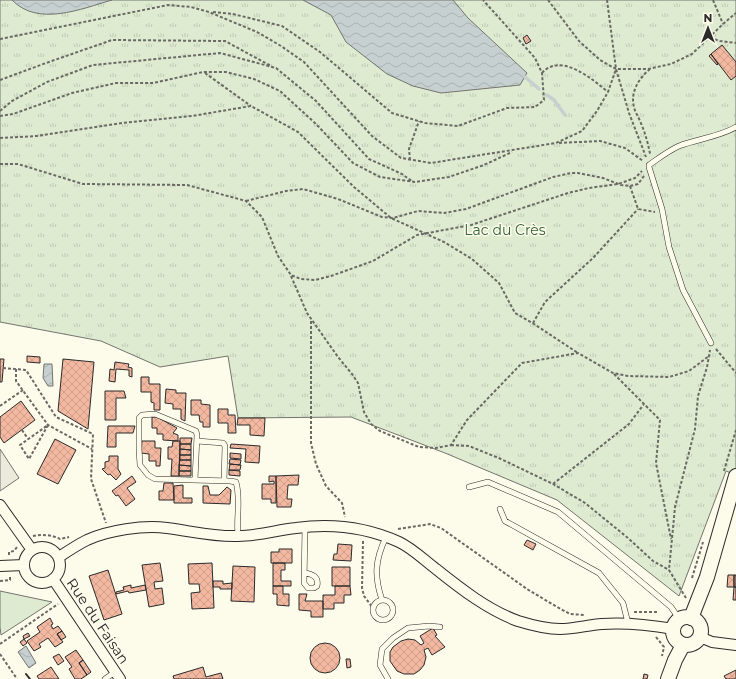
<svg xmlns="http://www.w3.org/2000/svg" width="736" height="679" font-family="Montserrat,sans-serif">
	<defs>
		<pattern id="park-tufts" width="24" height="20" patternUnits="userSpaceOnUse"><rect width="24" height="20" fill="#deebd1"/><path d="M3 7l-1-3M5 7V3M7 7l1-3M15 17l-1-3M17 17v-4M19 17l1-3" fill="none" stroke="#bfcab4"/></pattern>
		<pattern id="water-waves" width="16" height="10" patternUnits="userSpaceOnUse"><rect width="16" height="10" fill="#c7d0d0"/><path d="M0 5q4-4 8 0t8 0" fill="none" stroke="#abb3b3"/></pattern>
		<pattern id="building-cross-hatch" width="8" height="8" patternUnits="userSpaceOnUse"><rect width="8" height="8" fill="#f2b8a0"/><path d="M0 0l8 8M0 8l8-8" fill="none" stroke="#d09e8a"/></pattern>
	</defs>
	<rect width="100%" height="100%" fill="#fdfbea"/>
	<!-- grass -->
	<path fill="#deebd1" stroke="#74746e" d="M0 591 52 602 1 635 0 627Z"/>
	<!-- park -->
	<path fill="url(#park-tufts)" stroke="#74746e" d="M0 0H736V475L726 471 679 596 557 500 445 453 351 417 238 418 228 356 160 367 101 341 0 322Z"/>
	<!-- parking -->
	<path fill="#eceadb" stroke="#74746e" d="M0 449 19 478 0 491Z"/>
	<!-- water -->
	<path fill="url(#water-waves)" stroke="#74746e" d="M12 0H112C81 9 38 27 12 0Z
		M303 0H453L468 18 527 73 520 85 441 93 413 86 387 74 346 42 331 15Z
		M44 364H52L53 386H48L43 378Z
		M26 646 36 663 29 668 18 652Z"/>
	<g fill="none" stroke-linecap="round" stroke-linejoin="round">
		<!-- stream -->
		<path stroke="#c7d0d0" stroke-width="3.5" d="M525 77 539 89
			M547 95 554 100 565 115"/>
	</g>
	<!-- building -->
	<path fill="url(#building-cross-hatch)" stroke="#2b2b2b" d="M527 35 531 41 526 44 523 38Z
		M722 45 736 62V76L731 80 711 54Z
		M711 54 718 64 717 65 709 56Z
		M27 356 40 357V363L27 362Z
		M0 359H4L2 382H0Z
		M63 359 94 362 88 429 58 411Z
		M115 362 129 364 128 367 132 368V377L129 376V370L116 369 115 382 109 381 110 369 114 370Z
		M141 377H149V384H160V410H154V403L151 402V392H141Z
		M166 389 176 390V393H186L185 421 181 419V409H173V404L165 403Z
		M105 391H124L126 398H116V420H105Z
		M191 400H201V404L210 405V427H203V422H200L199 415H191Z
		M21 401 35 420 4 443 0 437V417Z
		M218 409H228V415H235L236 433H228V423H218Z
		M152 417H157L177 428 173 433 178 435V441L163 440V434H157V428H152Z
		M238 418H265L264 436 250 435V425H237Z
		M108 426H135L133 433H116V447H107Z
		M180 438H192L191 444H180Z
		M55 439 76 450 58 484 37 474Z
		M142 441H155V448H161L160 466H156V461H149V454L141 453Z
		M173 441H180L179 476H171L172 459H168V447H172Z
		M180 444H191V450L180 449Z
		M231 444 260 446 259 463 245 462 246 449 230 448Z
		M180 449 191 450V455H180Z
		M230 453 241 454V459L230 458Z
		M180 455H191V460H180Z
		M109 456H118V469L121 474 116 480 110 474 108 475 102 469 105 468V462L109 461Z
		M230 459 241 460 240 465 229 464Z
		M180 460H191V466L179 465Z
		M230 464 241 465 240 470H229Z
		M179 465 191 466V471H179Z
		M229 470 240 471V476L229 475Z
		M179 471H191V476H179Z
		M299 475 298 485H288L287 499H292L291 507H277L276 476Z
		M132 476 136 482 127 488 135 499 126 506 118 495 116 496 112 491Z
		M269 476H276V503H271V499H262V484H274V481L269 482Z
		M164 483H173L174 500H159V491H163Z
		M183 485V498H192V503H174V486Z
		M203 486H208L210 495H219L227 487 231 490 230 504 203 503Z
		M527 540 536 544 533 550 524 545Z
		M338 544 352 545 351 561 333 560 334 554H337Z
		M279 549H292V563H271V552H279Z
		M160 563 163 581 154 582 155 589 162 588 164 604 149 607 142 565Z
		M212 563 214 608 192 609 191 593 200 592 199 584H189L188 564Z
		M273 563H285V570H281V581H291V586H273Z
		M233 566 255 567 254 602 231 601Z
		M332 567H350V586H332Z
		M108 570 122 614 104 620 89 576Z
		M728 575H734V587H727Z
		M734 575H736V587H734Z
		M213 581H223V584L232 583V589H220V587H213Z
		M131 585V588L145 585 146 590 129 593 128 591 116 594V592L124 590 123 587Z
		M273 586H283V594H289V606L277 605V594H273Z
		M335 586H350L351 595H344V603H334V609H323V595H335Z
		M734 587H736V600H733Z
		M299 594H307L305 601H323V617H311V611L299 610Z
		M50 618 53 624 51 625 53 629 58 626 62 631 57 634 63 642 55 647 48 638 39 644 41 647 34 651 27 641 40 632 37 627Z
		M433 628 437 635 435 636 445 647 432 655 428 648 424 650 426 657 424 665 420 670 414 674H404L397 671 390 661V652L393 647 401 641 408 639 415 640 421 645 424 643 420 636Z
		M62 631 66 637 61 640 57 634Z
		M28 633 30 636 24 639 23 636Z
		M24 639 27 643 23 646 20 642Z
		M310 658a15 15 0 1 1 30 0a15 15 0 1 1-30 0Z
		M76 650 83 660 79 663 87 675 81 679H75L69 669 72 667 65 657Z
		M59 654 64 661 58 665 53 657Z
		M346 659H350L351 667 347 668Z
		M83 660 91 672 87 675 79 663Z
		M51 667 59 679H39L37 676Z
		M203 667 206 677 221 673 223 679H174L173 676Z
		M736 670V679H726L724 676Z
		M644 674 648 675 647 679H643Z"/>
	<g fill="none" stroke-linecap="round" stroke-linejoin="round">
		<defs>
			<path id="lane" d="M711 343 683 290 669 247 662 209 649 167V165C659 158 668 151 679 146 697 139 719 137 736 127
				M197 441 223 443 225 446 224 481
				M195 480 197 435 196 431 155 414 142 415 139 418V449L140 465 148 475 155 479 230 481 236 482C241 499 236 519 238 536
				M469 487 488 482 558 512 671 607 680 620
				M500 509 505 521 599 573 623 603 628 623
				M304 573C313 574 319 577 317 586L314 588H308L304 583 305 527
				M373 610a10 10 0 1 1 20 0a10 10 0 1 1-20 0Z
				M382 600C374 576 375 560 386 537
				M105 679 115 672
				M388 679 380 665 382 649 393 638 408 628 429 626 440 627"/>
			<path id="street" d="M0 505 32 550
				M24 565a18 18 0 1 1 36 0a18 18 0 1 1-36 0Z
				M59 557C68 551 77 545 87 540 109 530 143 525 167 528 191 531 214 537 238 536 258 536 277 530 296 528 332 523 366 527 399 542 412 548 424 560 436 569 461 589 488 610 518 621 531 625 547 629 560 629 574 629 588 625 602 624 626 622 650 625 674 629
				M0 566 24 565
				M53 579 120 679
				M700 637 712 642 736 645"/>
			<path id="secondary" d="M673 631a14 14 0 1 1 28 0a14 14 0 1 1-28 0Z
				M691 618 707 577 736 476
				M668 679 675 660 683 645"/>
		</defs>
		<!-- lane casing -->
		<use href="#lane" stroke="#2b2b2b" stroke-width="6"/>
		<!-- street casing -->
		<use href="#street" stroke="#2b2b2b" stroke-width="12"/>
		<!-- secondary casing -->
		<use href="#secondary" stroke="#2b2b2b" stroke-width="16"/>
		<!-- path -->
		<path stroke="#6a6964" stroke-width="2" stroke-dasharray="3 2" stroke-linecap="butt" d="M548 0 579 41 600 60 616 69H648L671 64 692 54 723 24 736 13
			M607 0 616 69 629 113 646 157
			M713 0 723 24
			M213 12 233 14 282 26 320 52 392 113 425 123 458 126 507 108 535 107 544 100 542 73 535 58 483 0
			M710 38 720 41 736 43
			M0 39 168 5 191 7 209 12 257 32 281 46 304 62 372 136 401 158 431 163 556 143 582 131 597 111 608 92 616 69
			M650 69C639 78 630 92 634 107 635 112 638 116 640 121 645 132 648 143 650 154
			M205 73 251 106
			M542 73C561 52 592 79 608 92
			M0 80 46 63 112 40 225 41 271 66
			M0 111 12 101 47 82 93 65 220 53 276 68 316 101 369 159 402 174 413 182
			M0 116 13 114 72 93 116 83H153L203 72H226L254 79 280 91 316 124 353 163 380 177 415 182 449 177 484 165 512 152
			M0 138 37 136 122 123 192 116 251 106 298 132 354 187 391 218 444 242 472 259 499 283 515 313 534 324 578 353
			M559 143 600 141 625 148 643 161
			M410 160 409 149 419 121
			M0 164H18L83 184 187 185 246 201 262 217 278 256 291 275 301 279 315 280 331 276 373 261 417 235 471 225 568 193 589 188 618 184 635 178 642 171
			M630 186 638 209 655 212
			M246 201 286 191 303 189 338 199 382 217 393 218 418 211 444 213 466 209 553 177 571 173H578L603 178 621 185 630 186 638 184 644 176
			M291 276 307 313 338 357 352 374 358 383 364 412 371 424 380 431 419 447 436 448 451 445 467 420 522 363 578 353 613 373 628 376 669 377 689 371 709 356
			M311 321V443L316 464 326 486 342 503 345 517
			M533 323 545 302 593 258 638 209
			M716 349 736 373
			M3 368 26 370 56 417 93 434 91 479 106 523
			M16 369V381L48 425 92 449
			M614 374 660 420 656 463 671 539
			M0 406 23 390
			M48 425 29 459 20 445Z
			M22 430 28 439
			M451 445 469 446 501 459 553 484 585 503 628 538 653 561 669 570
			M724 471 736 430
			M553 484 629 424 644 404
			M398 529 430 524 441 528 527 589 557 607 570 614 584 615
			M33 536C42 534 53 535 60 539L69 537
			M363 541 362 588 364 596 373 608
			M9 555V552L14 551 17 547
			M692 578 703 542
			M0 581 10 580V575
			M686 598 669 570 675 507 695 429 698 396 707 367 710 350
			M634 612H659
			M656 637 664 647 662 656
			M0 644 58 604
			M0 654 17 679"/>
		<!-- lane -->
		<use href="#lane" stroke="#fdfbea" stroke-width="5"/>
		<!-- street -->
		<use href="#street" stroke="#fdfbea" stroke-width="10"/>
		<!-- secondary -->
		<use href="#secondary" stroke="#fdfbea" stroke-width="14"/>
		<!-- wall -->
		<path stroke="#2b2b2b" stroke-width="2" d="M26 674 30 679"/>
	</g>
	<g text-anchor="middle" stroke-width="3" stroke-linejoin="round" paint-order="stroke">
		<!-- park labels -->
		<g font-size="14" fill="#34623c" stroke="#fdfbea">
			<text x="505" y="235">Lac du Crès</text>
		</g>
		<!-- street labels -->
		<g font-size="14" fill="#2b2b2b" stroke="#fdfbea">
			<text transform="translate(98 621) rotate(56)" y="5">Rue du Faisan</text>
		</g>
	</g>
	<!-- north arrow -->
	<g transform="translate(708 28)" stroke="#fdfbea" stroke-width="3" paint-order="stroke">
	<path d="M0-3L7 15L0 10L-7 15Z" fill="#2b2b2b"/>
	<text y="-6" font-size="11" font-weight="bold" text-anchor="middle" fill="#2b2b2b">N</text>
	</g>
</svg>
